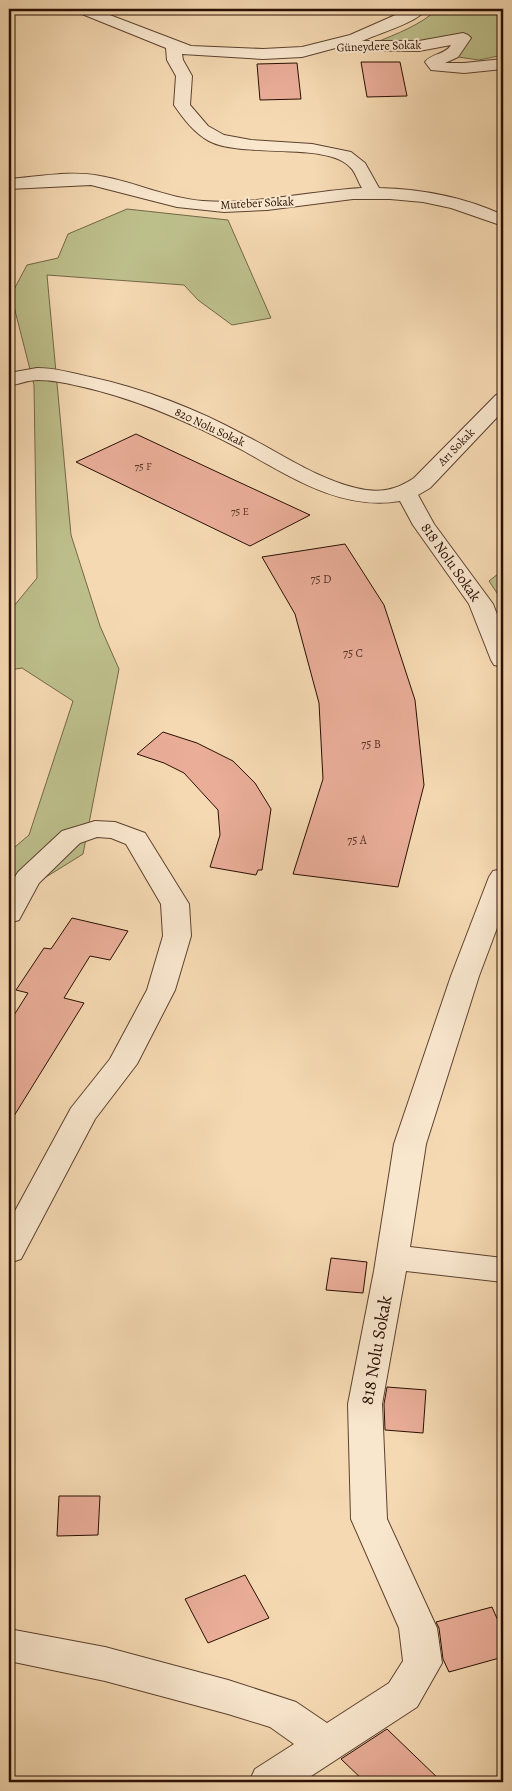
<svg xmlns="http://www.w3.org/2000/svg" width="512" height="1791" font-family="Alegreya,serif">
	<rect width="100%" height="100%" fill="#f5d9b2"/>
	<filter id="stains"><feTurbulence type="fractalNoise" baseFrequency=".004" numOctaves="4"/><feColorMatrix values="0 0 0 0 .2 0 0 0 0 .09 0 0 0 0 .02 0 0 0 .5 -.17"/></filter>
	<radialGradient id="worn" r=".72"><stop offset=".6" stop-color="#630" stop-opacity="0"/><stop offset="1" stop-color="#630" stop-opacity=".3"/></radialGradient>
	<!-- green -->
	<path fill="#bdbf8b" stroke="#746747" d="M438 9H503V55L479 60 458 57 465 45 374 43C397 34 420 25 438 9Z
		M127 209 228 220 271 318 232 325 198 300 184 285 47 275 71 535 100 626 119 669 83 854 38 882 9 923V852L29 835 73 701 22 668 9 670V612L37 578 34 385 11 295 27 265 58 258 68 234Z
		M503 570V602L489 581Z"/>
	<!-- building -->
	<path fill="#e9ad98" stroke="#2a0f03" d="M361 62H400L407 96 367 97Z
		M297 63 301 99 260 100 257 64Z
		M136 434 230 478 310 515 250 546 76 462Z
		M345 544 384 605 415 700 424 785 398 887 293 874 323 779 319 703 295 614 262 557Z
		M163 732 197 743 233 761 255 783 271 809 262 870H258L256 875 210 867 220 835 218 810 184 773 164 763 137 754Z
		M72 918 128 931 110 960 90 956 64 998 84 1003 9 1124V1023L28 993 16 990 44 948 51 949Z
		M331 1258 367 1262 363 1293 326 1290Z
		M387 1387 426 1390 423 1433 385 1430 384 1404Z
		M59 1496H100L98 1535 57 1536Z
		M245 1575 269 1618 208 1643 185 1599Z
		M492 1607 503 1632V1657L449 1672 443 1659 439 1628 436 1622Z
		M387 1729 442 1782H365L341 1759Z"/>
	<g fill="none" stroke-linecap="round" stroke-linejoin="round">
		<defs>
			<path id="minor" d="M61 9H94L191 46 263 49 302 47 350 35 409 9H426C419 22 377 34 362 41H419L463 33 468 35 471 38 458 57 445 63H464L503 59V69L464 73 431 70 425 62C432 53 445 55 451 45L419 51 350 50 343 46 302 57 263 59 182 54 183 60 192 76 190 105 208 126 224 135 251 140 312 144 351 152 365 163 379 188C421 189 464 197 503 215V226L451 208 423 202 390 199H353L267 210 224 212 177 207 91 185 9 189V179C39 177 70 170 100 176 135 182 167 198 203 201 256 205 309 191 362 188 358 182 356 173 351 168 329 141 243 159 209 141 194 133 183 118 174 105L176 76 167 60 166 48 82 14 63 12Z
				M37 368C55 368 73 373 90 377 145 389 197 409 246 436 282 454 317 479 356 488 379 494 396 490 414 478L496 395 503 393V411L430 488 418 495 434 524 493 604 503 630V667L494 665 491 660 469 604 413 525 400 501C343 511 292 478 244 451 192 423 138 399 79 386 66 383 52 380 38 380 28 380 19 384 9 386V373Z
				M95 821 115 822 145 833 189 904 191 936 175 990 137 1064 95 1119 21 1259 9 1263V1222L71 1108 110 1059 147 990 163 936 161 904 126 844 111 838 97 837 80 843 39 883 19 920 9 923V887L18 872 62 831Z
				M503 869V912L479 976 426 1144 410 1247 503 1258V1282L406 1271 382 1404 387 1519 437 1628 442 1663 417 1707 302 1782H249L255 1769 294 1744 270 1727 228 1714 105 1681 9 1661V1629L105 1647 228 1680 296 1702 327 1723 389 1683 403 1661 399 1628 351 1519 348 1404 374 1271 394 1144 451 976 489 877 493 871Z"/>
		</defs>
		<!-- minor casing -->
		<use href="#minor" stroke="#5d422f" stroke-width="2"/>
		<!-- minor -->
		<use href="#minor" fill="#f8e6cd" fill-rule="evenodd"/>
	</g>
	<g text-anchor="middle" stroke-width="4" stroke-linejoin="round" paint-order="stroke">
		<!-- far-number labels -->
		<g font-size="11" fill="#5a3628">
			<text x="143" y="470">75 F</text>
			<text x="240" y="515">75 E</text>
		</g>
		<!-- far-street labels -->
		<g font-size="12" fill="#2a0f03" stroke="#f8e6cd">
			<text transform="translate(379 46) rotate(-2)" y="4">Güneydere Sokak</text>
			<text transform="translate(257 203) rotate(-3)" y="4">Muteber Sokak</text>
			<text transform="translate(210 427) rotate(25)" y="4">820 Nolu Sokak</text>
			<text transform="translate(456 447) rotate(-46)" y="4">Arı Sokak</text>
		</g>
		<!-- number labels -->
		<g font-size="12" fill="#5a3628">
			<text x="321" y="583">75 D</text>
			<text x="353" y="657">75 C</text>
			<text x="371" y="748">75 B</text>
			<text x="357" y="844">75 A</text>
		</g>
		<!-- street labels -->
		<g font-size="15" fill="#2a0f03" stroke="#f8e6cd">
			<text transform="translate(451 562) rotate(55)" y="5">818 Nolu Sokak</text>
		</g>
		<!-- near-street labels -->
		<g font-size="18" fill="#2a0f03" stroke="#f8e6cd">
			<text transform="translate(376 1350) rotate(-80)" y="6">818 Nolu Sokak</text>
		</g>
	</g>
	<!-- margin -->
	<rect width="512" height="1791" fill="none" stroke="#f5d9b2" stroke-width="30"/>
	<rect x="10" y="10" width="492" height="1771" fill="none" stroke="#2a0f03" stroke-width="2.5"/>
	<rect x="15" y="15" width="482" height="1761" fill="none" stroke="#2a0f03"/>
	<rect width="100%" height="100%" filter="url(#stains)"/>
	<rect width="100%" height="100%" fill="url(#worn)"/>
</svg>
